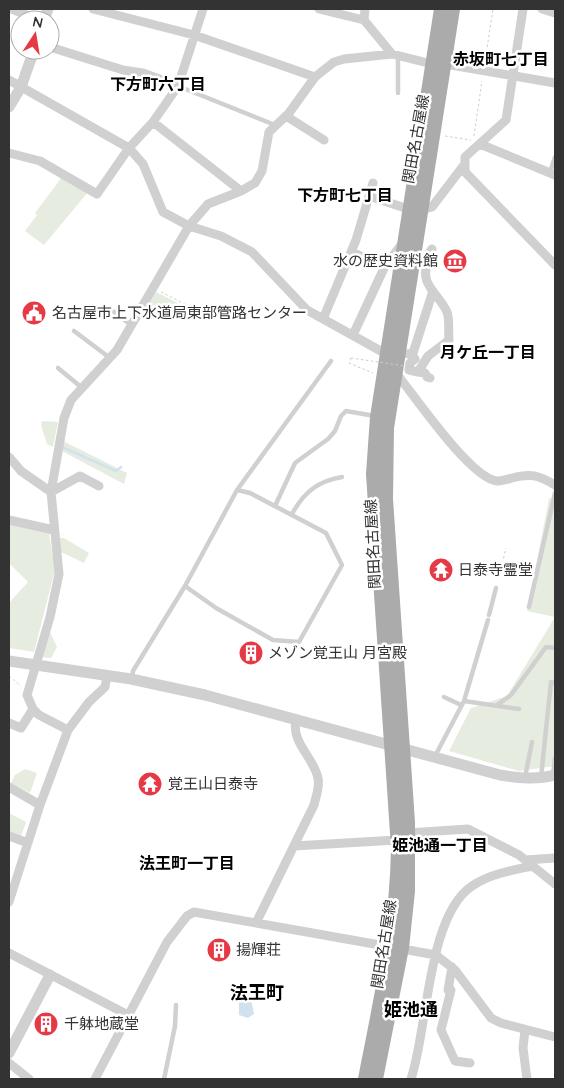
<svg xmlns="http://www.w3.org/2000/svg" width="564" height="1088" font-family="Quicksand,'Noto Sans JP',sans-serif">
	<rect width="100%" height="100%" fill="#fff"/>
	<!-- green -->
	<path fill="#e6ecdf" d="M62 177 88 192 44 245 25 231 37 215 35 213Z
		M156 292 180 304 170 321 147 308Z
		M42 421 58 422 53 447 47 444 41 425Z
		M63 441 127 473 124 484 60 450Z
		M555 497V617L527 611 549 499Z
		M9 524 49 533 55 570 34 652 9 648V603L28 582 9 563Z
		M57 538H64L89 553 84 563 59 551Z
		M555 617V766L519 771 449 751 471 708 507 696Z
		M49 630 57 647 51 658 41 657Z
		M25 769 37 773 30 793 11 783 15 775Z
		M9 813 26 822 21 836 9 832Z"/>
	<!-- water -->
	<path fill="#cfe2ee" d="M250 994 254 1014 248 1018 239 1015V997Z"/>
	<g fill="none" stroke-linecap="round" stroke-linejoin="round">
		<!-- stream -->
		<path stroke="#cfe2ee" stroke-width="2.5" d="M62 447 116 471 121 467"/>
		<!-- path -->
		<path stroke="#cdcdcd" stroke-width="1" stroke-dasharray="2.5 2.5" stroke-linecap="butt" d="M485 62 493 9
			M445 136 471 140
			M474 136 482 81
			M161 292 193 308
			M351 358 349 363 373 373
			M500 573 506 548
			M9 676 21 686"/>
		<!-- service -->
		<path stroke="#d0d0d0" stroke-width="4.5" d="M398 56V93
			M178 86 275 125
			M550 172 555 157
			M109 308 131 325
			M74 331 110 358
			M58 368 81 387
			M237 490 331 361
			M275 506 295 463 328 439 335 431 341 416 346 411 375 416
			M292 514C304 492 318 481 342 477
			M529 607 555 493
			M489 615 496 588
			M132 678 133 671 185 586 237 490 250 493 326 533 342 565 299 642 273 640 216 608 185 586
			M444 697 461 705
			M464 701 519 709
			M497 705 511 695 546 647 555 648
			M434 758 464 701 488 620
			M553 774 555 758
			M525 777 532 742
			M541 777 551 682 555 683
			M164 1079 175 1026 176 1005"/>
		<!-- minor -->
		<path stroke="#d0d0d0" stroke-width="9" d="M12 9 38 20
			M93 9 194 35 315 77
			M319 9 364 20
			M365 9 364 20 392 54
			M523 9 506 120 465 157V172L555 265
			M542 9 555 13
			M50 47 123 70 143 73 178 86
			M445 64 555 83
			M9 80 129 148 143 164 163 212 189 226 221 236 252 252 307 310 388 355
			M286 116 324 140
			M153 122 241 191
			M480 144 555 175
			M9 153 40 161 97 194 129 148 153 122 178 86 203 9
			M369 196 411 210
			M421 210 432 207 464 165
			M351 252 385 266
			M323 319 356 240 373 183
			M353 335 385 266 402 244
			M411 353 415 359 410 363 409 370 418 372 428 356 449 340C448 332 450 320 447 312 439 294 417 283 429 261L426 257 432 249
			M408 354 413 353 433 291
			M418 372 425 373 427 377 430 378
			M396 373C414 395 470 478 497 481 501 481 508 479 512 478 531 473 538 475 555 485
			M9 457 21 471 51 492 80 476 99 486
			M9 520 54 530
			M9 723 21 728 33 709
			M68 730 39 715 33 709 27 695 50 617 59 574 51 492 64 418 71 400 117 350 189 226 208 204 241 191 255 183 262 171 269 132 289 113 315 77 334 62 344 59 392 54 432 64
			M9 787 40 805
			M408 833 468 829 519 855 555 884
			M9 836 28 843
			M294 846 397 840
			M525 860 555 858
			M9 902 40 805 68 730 89 702 105 687 107 676
			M256 923 314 805C316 796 320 787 318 778 314 758 291 742 296 721
			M9 953 128 1015
			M452 967 448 990H451L441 1030 455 1061 470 1063
			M525 1030 523 1048 527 1079
			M9 1063 29 1079
			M95 1079 167 942 187 916 194 912 436 955 455 970 491 1018 501 1023 555 1037
			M411 1079C428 1029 427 916 472 886 489 874 513 870 533 866"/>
		<!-- tertiary -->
		<path stroke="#d0d0d0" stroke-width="11" d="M44 20 48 9
			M9 107 21 87 34 50
			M9 661 131 679 205 695 500 775C519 778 536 780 555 775
			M9 1053 50 975"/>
		<!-- primary -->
		<path stroke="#ababab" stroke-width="14" d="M365 1079C380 1002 397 927 398 848L373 474 377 417 441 9
			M376 1079 402 948 408 891V822L386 499 387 428 453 9"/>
		<!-- path-bridge -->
		<path stroke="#cdcdcd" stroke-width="1" stroke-dasharray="2.5 2.5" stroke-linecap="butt" d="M351 358 419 368"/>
	</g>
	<!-- icons -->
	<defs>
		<symbol id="museum-disc" viewBox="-11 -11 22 22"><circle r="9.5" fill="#e63946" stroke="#fff"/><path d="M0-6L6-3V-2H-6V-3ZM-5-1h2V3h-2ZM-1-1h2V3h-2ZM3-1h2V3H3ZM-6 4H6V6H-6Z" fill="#fff"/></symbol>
		<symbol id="civic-disc" viewBox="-11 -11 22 22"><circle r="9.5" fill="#e63946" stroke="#fff"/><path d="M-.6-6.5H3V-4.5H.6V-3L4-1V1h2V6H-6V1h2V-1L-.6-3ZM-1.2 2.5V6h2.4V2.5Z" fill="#fff"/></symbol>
		<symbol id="temple-disc" viewBox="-11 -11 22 22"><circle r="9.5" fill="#e63946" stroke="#fff"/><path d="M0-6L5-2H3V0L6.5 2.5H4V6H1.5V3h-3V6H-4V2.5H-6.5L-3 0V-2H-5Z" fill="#fff"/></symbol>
		<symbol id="building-disc" viewBox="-11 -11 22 22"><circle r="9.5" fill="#e63946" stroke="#fff"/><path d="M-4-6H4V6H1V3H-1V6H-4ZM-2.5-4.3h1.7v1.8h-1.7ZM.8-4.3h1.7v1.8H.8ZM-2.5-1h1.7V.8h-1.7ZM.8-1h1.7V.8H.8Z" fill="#fff"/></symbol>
	</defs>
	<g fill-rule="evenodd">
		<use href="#museum-disc" x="441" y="247" width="28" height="28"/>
		<use href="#civic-disc" x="20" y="299" width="28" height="28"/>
		<use href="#temple-disc" x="427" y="556" width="28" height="28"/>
		<use href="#building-disc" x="237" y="639" width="28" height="28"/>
		<use href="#temple-disc" x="136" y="770" width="28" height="28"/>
		<use href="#building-disc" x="205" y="936" width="28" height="28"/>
		<use href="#building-disc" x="32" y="1010" width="28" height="28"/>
	</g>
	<g text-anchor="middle" stroke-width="5" stroke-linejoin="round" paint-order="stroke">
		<!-- street labels -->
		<g font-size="15" fill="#333" stroke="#fff">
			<text transform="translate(416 139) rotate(-80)" y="5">関田名古屋線</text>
			<text transform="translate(373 544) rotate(-93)" y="5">関田名古屋線</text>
			<text transform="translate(384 944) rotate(-81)" y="5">関田名古屋線</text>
		</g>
		<!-- poi labels -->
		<g font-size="15" fill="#333" stroke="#fff" text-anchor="start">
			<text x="438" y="266" text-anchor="end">水の歴史資料館</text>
			<text x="52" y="318">名古屋市上下水道局東部管路センター</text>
			<text x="458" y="575">日泰寺霊堂</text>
			<text x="268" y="658">メゾン覚王山 月宮殿</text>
			<text x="168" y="789">覚王山日泰寺</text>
			<text x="236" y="955">揚輝荘</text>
			<text x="64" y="1029">千躰地蔵堂</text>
		</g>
		<!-- neighbourhood labels -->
		<g font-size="16" font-weight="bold" fill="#000" stroke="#fff">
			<text x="501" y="65">赤坂町七丁目</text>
			<text x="158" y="90">下方町六丁目</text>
			<text x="345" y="201">下方町七丁目</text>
			<text x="488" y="358">月ケ丘一丁目</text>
			<text x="440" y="851">姫池通一丁目</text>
			<text x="187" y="869">法王町一丁目</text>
		</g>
		<!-- quarter labels -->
		<g font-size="18" font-weight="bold" fill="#000" stroke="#fff">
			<text x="257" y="999">法王町</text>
			<text x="411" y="1016">姫池通</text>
		</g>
	</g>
	<!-- border -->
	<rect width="564" height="1088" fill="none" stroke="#333333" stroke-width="20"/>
	<!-- north arrow -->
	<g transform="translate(35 35) rotate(12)"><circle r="24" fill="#ffffff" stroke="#adadad"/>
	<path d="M0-4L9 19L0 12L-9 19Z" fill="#e63946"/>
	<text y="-8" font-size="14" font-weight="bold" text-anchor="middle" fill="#333333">N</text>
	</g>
</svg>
